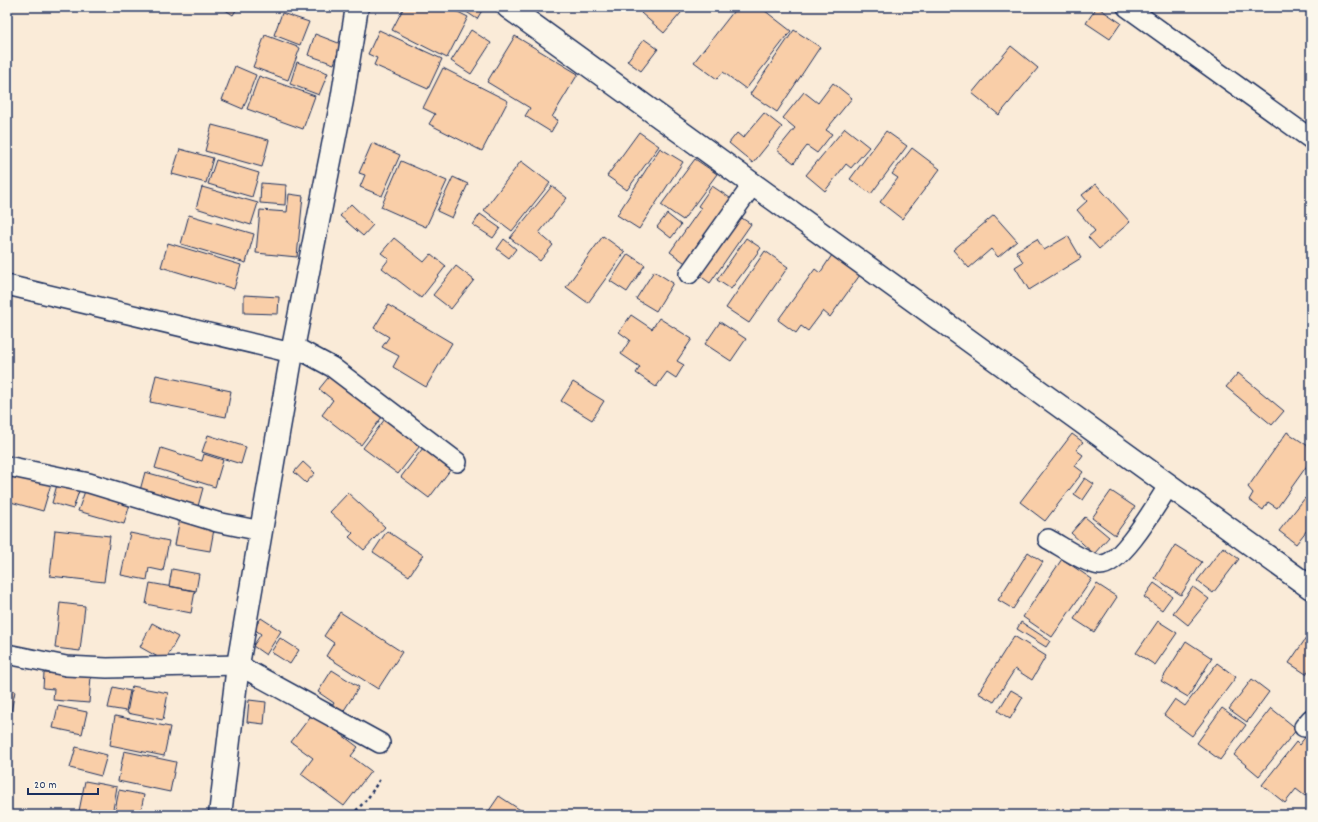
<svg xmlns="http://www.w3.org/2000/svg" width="1318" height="822" font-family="Dekko,sans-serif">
	<rect width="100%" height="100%" fill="#faebd8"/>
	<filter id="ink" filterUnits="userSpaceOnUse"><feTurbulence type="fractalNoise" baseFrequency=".025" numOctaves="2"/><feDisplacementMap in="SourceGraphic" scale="8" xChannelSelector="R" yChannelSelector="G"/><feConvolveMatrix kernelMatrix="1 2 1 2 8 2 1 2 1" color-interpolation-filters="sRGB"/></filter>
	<g filter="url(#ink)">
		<!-- building -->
		<path fill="#f9cea8" stroke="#1b2f5e" d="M221 7H238L233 15Z
			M404 7H448L468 17 447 58 392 30Z
			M459 7H484L477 19Z
			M646 7H686L664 33 641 13Z
			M737 7H760L791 31 746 89 723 72 717 79 694 62Z
			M1097 7 1121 23 1110 39 1086 23Z
			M282 13 309 22 300 45 274 35Z
			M379 30 442 59 428 89 374 65 377 58 368 54Z
			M471 30 491 43 471 74 451 61Z
			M794 30 820 47 777 112 750 94Z
			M315 34 341 44 334 64 308 55Z
			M265 35 300 48 288 80 253 67Z
			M515 36 578 74 552 117 558 120 551 132 525 116 530 108 487 82Z
			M644 39 658 49 641 71 627 61Z
			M1011 46 1038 68 999 115 972 93Z
			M297 62 328 73 319 95 290 84Z
			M235 66 256 75 243 109 222 100Z
			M443 68 508 101 482 151 429 124 435 114 423 108Z
			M259 76 315 96 303 129 247 109Z
			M833 83 852 98 826 130 832 134 817 153 807 146 794 163 777 150 795 128 783 118 804 92 818 103Z
			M764 113 782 127 753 163 729 143 737 133 743 138Z
			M212 125 269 140 262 167 205 151Z
			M845 128 869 147 851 168 846 164 825 191 806 175Z
			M886 131 907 146 871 194 850 179Z
			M639 132 659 146 627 190 607 176Z
			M372 143 400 155 382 196 360 187 365 175 359 173Z
			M660 148 683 162 639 229 617 215Z
			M912 148 940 169 902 219 880 202 898 178 892 174Z
			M180 149 213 158 206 183 172 174Z
			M695 159 717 174 683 220 661 205Z
			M216 160 259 173 252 197 208 184Z
			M401 161 447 181 426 227 381 207Z
			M521 161 550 183 512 231 484 210Z
			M453 177 468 184 452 218 437 211Z
			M261 183 286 185 285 205 260 203Z
			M1096 184 1130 222 1099 249 1088 237 1095 231 1077 210 1087 201 1082 195Z
			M552 186 567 198 539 233 553 245 540 261 510 238Z
			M712 186 733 200 688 265 670 252 701 208 698 206Z
			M202 187 258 203 251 225 196 208Z
			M289 194 303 196 297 257 256 253 260 210 287 212Z
			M351 204 373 225 363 236 340 216Z
			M480 214 500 228 493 238 473 225Z
			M667 214 681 225 671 238 657 227Z
			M189 215 254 234 246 263 181 244Z
			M737 215 751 224 710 283 696 273Z
			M994 215 1017 241 998 257 991 249 969 268 953 250Z
			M603 236 625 252 588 303 566 287Z
			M1068 236 1081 258 1029 290 1015 267 1023 262 1016 251 1037 239 1044 250Z
			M394 238 424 262 431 254 446 266 421 298 382 268 389 259 381 253Z
			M746 238 761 248 731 289 717 280Z
			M504 239 516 249 509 258 497 249Z
			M168 243 241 265 234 289 161 267Z
			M765 251 788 267 749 323 726 308Z
			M628 254 645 265 627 292 610 281Z
			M832 255 860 275 830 317 823 311 808 331 801 326 796 333 778 320 815 269 820 273Z
			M456 266 474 280 451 309 433 295Z
			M654 271 673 283 656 311 636 299Z
			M244 295 279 297 278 314 244 313Z
			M388 305 452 343 426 387 393 367 399 356 382 347 389 337 374 328Z
			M631 315 652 329 659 318 692 339 677 361 684 365 676 378 667 372 656 387 636 373 640 367 621 354 630 340 619 332Z
			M720 322 746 339 731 361 705 344Z
			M332 373 385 413 361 445 322 415 333 400 319 389Z
			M1238 373 1284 411 1272 425 1226 387Z
			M156 375 231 391 226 417 150 402Z
			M573 382 604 401 592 420 561 401Z
			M388 415 423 442 398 474 363 448Z
			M1287 432 1311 448V460L1277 508 1268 502 1263 510 1249 500 1253 493 1248 487Z
			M1072 434 1083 442 1076 450 1083 455 1075 466 1083 472 1045 521 1020 502Z
			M208 435 246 447 241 464 202 452Z
			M426 444 454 465 429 498 401 477Z
			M161 448 202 461 204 454 223 460 215 487 155 468Z
			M303 462 315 473 306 483 294 472Z
			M145 472 203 488 197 510 139 494Z
			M8 473 51 484 43 511 7 501Z
			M1085 478 1094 484 1083 500 1074 494Z
			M58 481 80 488 73 509 52 503Z
			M86 488 131 501 124 524 78 511Z
			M1111 491 1135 507 1115 535 1092 518Z
			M348 493 385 527 364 550 349 537 353 533 330 512Z
			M1305 498 1311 503V525L1296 544 1279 531Z
			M1085 517 1109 537 1094 554 1071 533Z
			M180 518 215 524 210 551 175 545Z
			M55 530 110 536 104 582 50 576Z
			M387 531 423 555 409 576 373 552Z
			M130 533 169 541 163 571 149 568 147 580 121 575Z
			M1175 545 1202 562 1181 595 1155 578Z
			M1223 547 1239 559 1213 593 1197 581Z
			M1028 552 1043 562 1013 609 998 600Z
			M1062 559 1092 579 1052 637 1023 617Z
			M172 569 199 574 196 591 169 586Z
			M150 583 195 591 191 613 146 604Z
			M1154 583 1172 596 1162 610 1144 597Z
			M1097 584 1117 597 1094 632 1074 619Z
			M1193 587 1209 599 1188 625 1173 613Z
			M60 603 85 606 80 651 55 648Z
			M340 612 402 652 378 689 326 656 334 643 324 636Z
			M261 618 281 631 266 655 253 646 261 634 254 629Z
			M1158 621 1177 633 1155 665 1136 653Z
			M1021 622 1050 641 1046 647 1017 629Z
			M152 623 178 637 165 661 140 647Z
			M1311 631V667L1306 674 1289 663Z
			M1014 636 1046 656 1032 680 1015 669 994 702 978 693Z
			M280 638 299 650 290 664 271 652Z
			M1186 641 1212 658 1188 697 1161 681Z
			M1217 663 1236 677 1192 736 1164 715 1175 699 1185 706Z
			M332 670 359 687 339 718 329 711 334 703 318 692Z
			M44 673 91 676 89 703 53 700 54 689 43 688Z
			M1252 679 1269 692 1247 722 1229 709Z
			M132 686 168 693 163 720 127 713Z
			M113 687 130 691 126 711 108 708Z
			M7 689 15 691 10 717H7Z
			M1011 690 1023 697 1010 719 998 711Z
			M249 700 266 702 264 724 247 722Z
			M58 706 87 712 82 734 53 728Z
			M1222 708 1246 725 1220 760 1197 743Z
			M1271 708 1297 729 1259 776 1234 755Z
			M313 713 358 747 351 756 371 771 344 806 301 774 313 758 291 742Z
			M115 716 170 727 164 756 110 745Z
			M1311 730V788L1305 796 1296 789 1285 803 1262 785 1296 742 1299 745Z
			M76 747 107 755 101 776 70 768Z
			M124 751 176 762 170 792 118 781Z
			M85 781 117 787 112 815H103L79 811Z
			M119 790 144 795 140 815 115 810Z
			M499 796 528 815H486Z"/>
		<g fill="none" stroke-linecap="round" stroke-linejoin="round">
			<defs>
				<path id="minor" d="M1127 7 1311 139
					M689 274 753 184
					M7 285 292 353
					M293 346 332 367 457 462
					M7 466 89 483 217 522 261 531
					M1048 539C1061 546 1087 564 1100 565 1121 566 1158 502 1169 485
					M7 654 66 666 107 668 238 665 380 743
					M1304 727 1311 719"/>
				<path id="tertiary" d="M508 7 1311 588
					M220 815 238 665 261 531 292 353 342 100 357 7"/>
			</defs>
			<!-- minor casing -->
			<use href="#minor" stroke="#1b2f5e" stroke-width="22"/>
			<!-- tertiary casing -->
			<use href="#tertiary" stroke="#1b2f5e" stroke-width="25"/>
			<!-- path -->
			<path stroke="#1b2f5e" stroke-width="2.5" stroke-dasharray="3 3" stroke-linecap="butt" d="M352 815 368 798 380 779"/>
			<!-- minor -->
			<use href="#minor" stroke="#fbf7ec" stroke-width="19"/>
			<!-- tertiary -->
			<use href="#tertiary" stroke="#fbf7ec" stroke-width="22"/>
		</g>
	</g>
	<!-- margin -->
	<rect width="1318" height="822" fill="none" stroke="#fbf7ec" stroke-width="24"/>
	<rect x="12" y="12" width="1294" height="798" fill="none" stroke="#1b2f5e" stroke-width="1.5" filter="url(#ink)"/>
	<!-- scale -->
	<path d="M28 788v6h70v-6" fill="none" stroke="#1b2f5e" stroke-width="2"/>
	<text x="34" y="788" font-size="12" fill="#1b2f5e" stroke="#fbf7ec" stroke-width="3" paint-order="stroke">20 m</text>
</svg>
